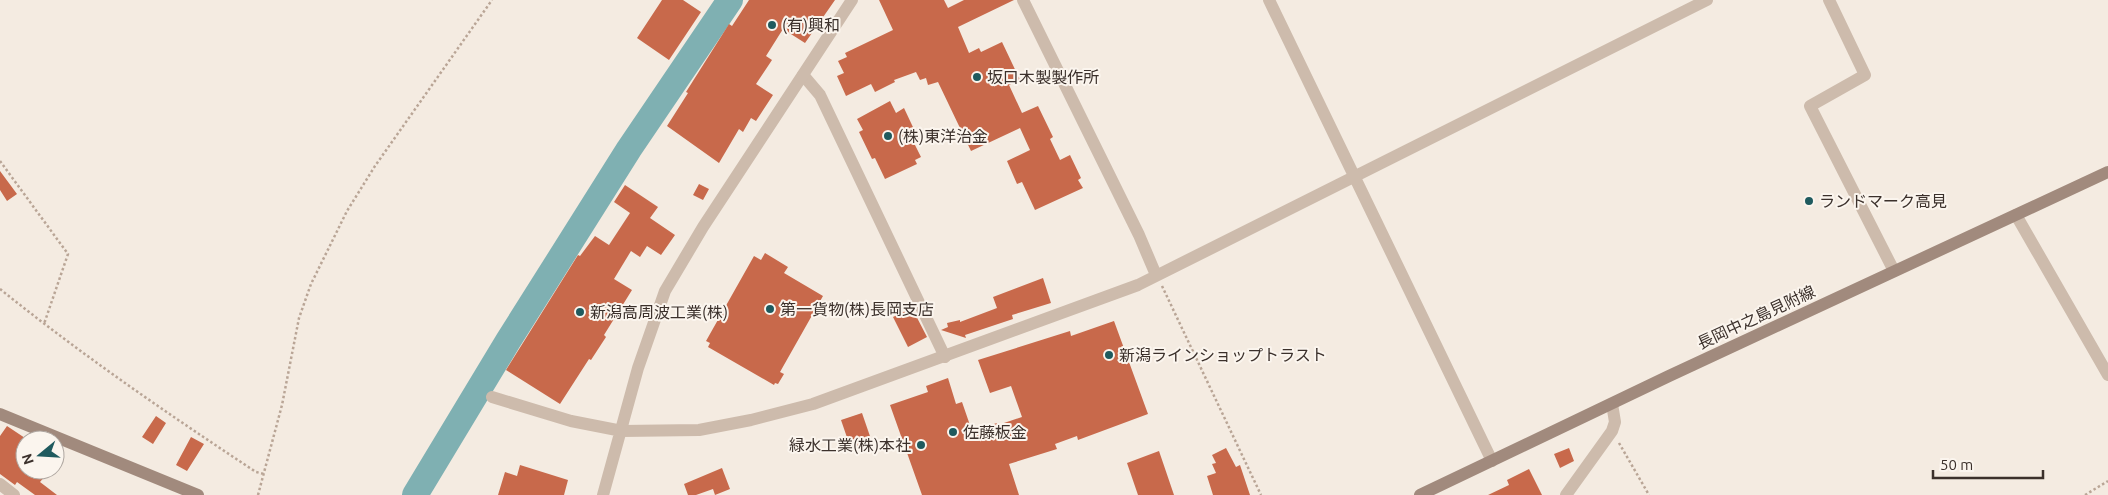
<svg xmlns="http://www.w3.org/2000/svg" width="2108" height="495" font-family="Ubuntu,'Noto Sans JP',sans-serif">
	<rect width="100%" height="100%" fill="#f4ebe1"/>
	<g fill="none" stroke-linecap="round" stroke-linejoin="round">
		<!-- river -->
		<path stroke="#7fb0b2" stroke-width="26" d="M415 495 508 341 629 149 730 0"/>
	</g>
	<!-- building -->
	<path fill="#c8694b" d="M662 0H683L701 12 669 60 637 38Z
		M749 0H835L805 43 783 29 766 56 772 60 756 84 773 95 756 121 751 118 743 132 739 129 719 163 667 126 688 93 686 92 729 24 732 26Z
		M879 0H944L948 8 964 0H1014L958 27 969 53 979 48 981 52 1002 42 1020 80 1009 85 1022 113 1038 106 1053 137 1050 139 1060 160 1070 155 1081 178 1078 180 1083 188 1035 210 1022 182 1017 184 1007 161 1030 150 1020 128 971 151 938 82 928 85 926 78 920 80 916 72 894 80 895 82 875 92 871 84 846 96 837 76 844 73 838 61 847 57 845 53 893 30Z
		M890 101 896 113 904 108 919 140 914 143 921 157 915 160 917 164 885 179 875 158 872 159 859 132 863 130 857 119Z
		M0 171 17 194 7 201 0 190Z
		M699 184 709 189 703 200 693 195Z
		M625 185 658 207 650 218 675 235 661 255 647 246 640 257 631 251 614 279 632 290 604 335 606 337 591 360 589 359 560 404 506 370 578 255 580 256 595 236 609 245 630 213 614 202Z
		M765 253 788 267 784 273 823 296 780 372 784 374 778 384 775 383 774 385 708 347 710 343 706 341 754 256 761 260Z
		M1043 278 1051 303 1012 315 1013 319 965 335 966 338 941 330 948 327 947 323 960 320V322L997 308 993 297Z
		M912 308 927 337 908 347 893 317Z
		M1114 321 1148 414 1078 440 1077 436 1055 444 1057 449 1009 464 1019 495H922L890 405 928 392 926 386 948 378 956 404 962 402 972 431 997 423 998 425 1022 417 1011 386 990 393 978 360 1070 331 1071 336Z
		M862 413 873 445 852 452 841 420Z
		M156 416 166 423 153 444 142 437Z
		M7 426 25 438V470H39L46 475 40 482 57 495H35L17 482 15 485 0 474V436Z
		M191 437 204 444 187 471 176 465Z
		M1226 448 1236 467 1240 465 1250 495H1213L1207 476 1216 473 1212 464 1216 463 1212 455Z
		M1569 448 1574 461 1560 468 1554 454Z
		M1159 451 1174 495H1138L1127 463Z
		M520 465 568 480 564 495H498L505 472 517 476Z
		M722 468 730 489 715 495 713 489 696 495H688L684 484Z
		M1529 469 1542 495H1488L1509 485 1507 480Z"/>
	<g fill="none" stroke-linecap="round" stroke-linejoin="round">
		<!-- path -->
		<path stroke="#b9a596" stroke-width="2.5" stroke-dasharray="2.5 2.5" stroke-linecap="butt" d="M0 161 68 254 44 324
			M1162 286 1261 495
			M0 289C82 355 168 414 256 472L264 474
			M1619 443 1649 495
			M258 495 282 405 299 318 311 284 347 211 375 166 492 0
			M2085 495 2108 481"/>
		<!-- minor -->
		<path stroke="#cdbbac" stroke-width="12" d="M1829 0 1865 75 1810 106 1894 271
			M803 75 820 95 945 357
			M2016 215 2108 375
			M0 484 14 495"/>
		<!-- tertiary -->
		<path stroke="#cdbbac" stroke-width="12" d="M1023 0 1139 235 1156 275
			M1269 0 1492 461
			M492 397 571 421 622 431 699 430 751 420 813 404 1138 285 1707 0
			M603 495 638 368 665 291 703 227 852 0
			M1566 495 1612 431 1615 422 1612 404"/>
		<!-- secondary -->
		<path stroke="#a18a7d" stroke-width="12" d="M0 414 198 495
			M1420 495 1669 376 2108 172"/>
	</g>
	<!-- markers -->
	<g fill="#1f5a5e" stroke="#fbf5ee" stroke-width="2">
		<circle cx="772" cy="25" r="5"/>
		<circle cx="977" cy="77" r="5"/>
		<circle cx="888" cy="136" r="5"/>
		<circle cx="1809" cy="201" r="5"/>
		<circle cx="770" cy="309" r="5"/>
		<circle cx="580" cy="312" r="5"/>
		<circle cx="1109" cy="355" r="5"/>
		<circle cx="953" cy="432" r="5"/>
		<circle cx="921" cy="445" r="5"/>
	</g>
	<g text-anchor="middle" stroke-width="4" stroke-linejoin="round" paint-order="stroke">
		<!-- poi labels -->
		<g font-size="16" fill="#3b302b" stroke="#fbf5ee" text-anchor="start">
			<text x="782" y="31">(有)興和</text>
			<text x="987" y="83">坂口木製製作所</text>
			<text x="898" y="142">(株)東洋治金</text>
			<text x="1819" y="207">ランドマーク高見</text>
			<text x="780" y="315">第一貨物(株)長岡支店</text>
			<text x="590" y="318">新潟高周波工業(株)</text>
			<text x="1119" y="361">新潟ラインショップトラスト</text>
			<text x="963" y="438">佐藤板金</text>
			<text x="911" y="451" text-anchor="end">緑水工業(株)本社</text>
		</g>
		<!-- street labels -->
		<g font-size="16" fill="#3b302b" stroke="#fbf5ee">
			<text transform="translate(1756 317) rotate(-25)" y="6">長岡中之島見附線</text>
		</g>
	</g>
	<!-- north arrow -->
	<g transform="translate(40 455) rotate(252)"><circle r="24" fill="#fbf5ee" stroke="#aea6a0"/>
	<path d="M0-4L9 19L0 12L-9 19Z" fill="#1f5a5e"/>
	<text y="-8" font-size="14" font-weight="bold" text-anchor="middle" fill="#3b302b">N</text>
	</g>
	<!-- scale -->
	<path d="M1933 470v8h110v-8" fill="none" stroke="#3b302b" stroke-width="2.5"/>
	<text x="1940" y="470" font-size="15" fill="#3b302b" stroke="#fbf5ee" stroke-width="4" paint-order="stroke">50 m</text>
</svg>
